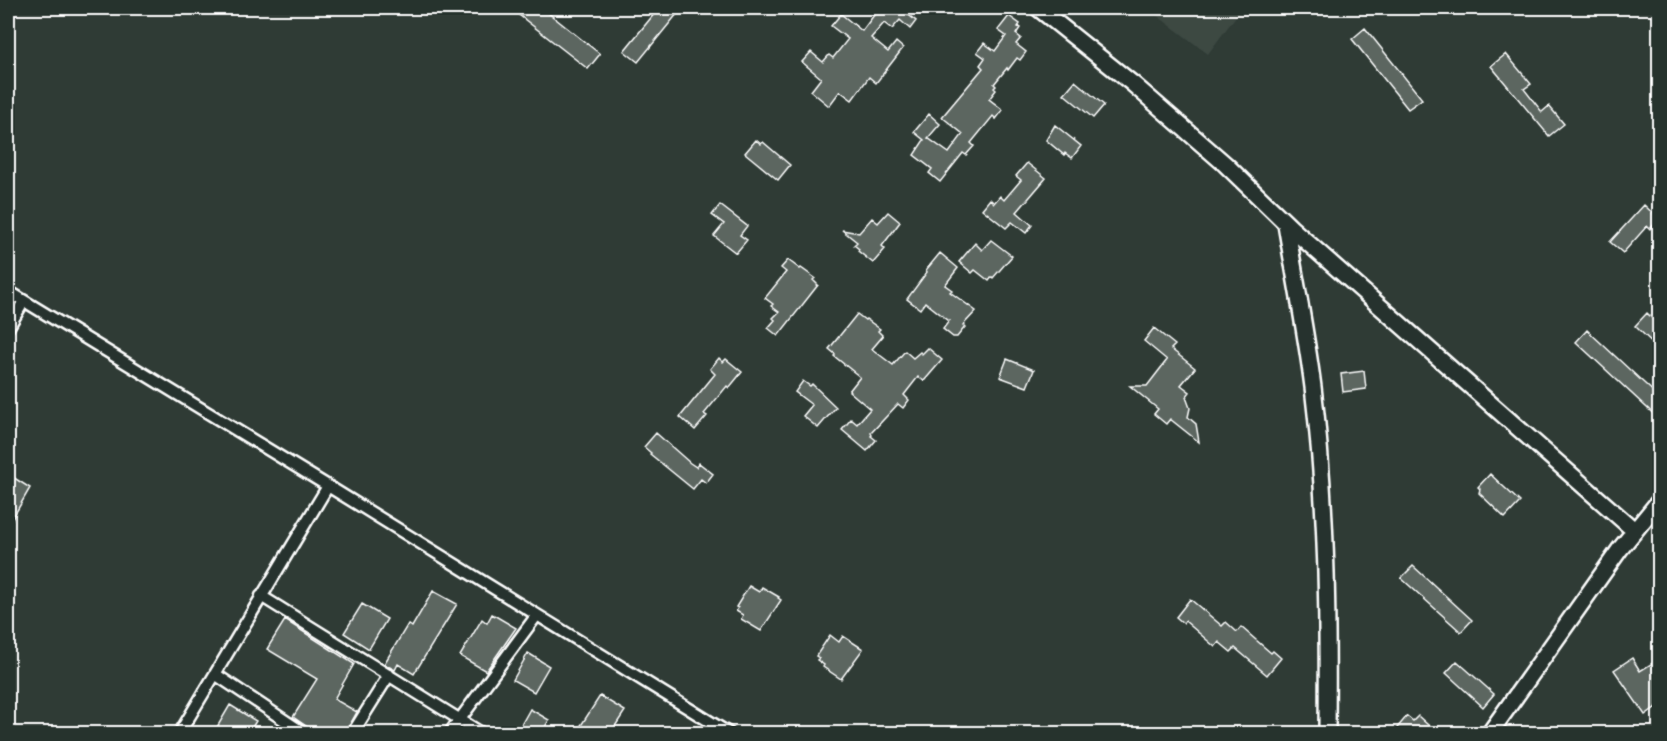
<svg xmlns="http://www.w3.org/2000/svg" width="1667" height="741" font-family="Itim,sans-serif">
	<rect width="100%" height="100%" fill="#2f3b35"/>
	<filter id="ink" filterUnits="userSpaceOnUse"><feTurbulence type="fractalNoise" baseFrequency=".0167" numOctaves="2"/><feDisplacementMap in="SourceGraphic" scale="12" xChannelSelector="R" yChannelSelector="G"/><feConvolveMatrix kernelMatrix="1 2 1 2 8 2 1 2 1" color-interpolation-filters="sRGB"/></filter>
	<g filter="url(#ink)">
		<!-- built -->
		<path fill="#3c4842" d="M1147 8H1242L1208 54Z"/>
		<!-- building -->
		<path fill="#5b6661" stroke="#fff" stroke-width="1.5" d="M510 8H542L600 54 588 69Z
			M659 8H682L638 62 624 51Z
			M866 8H900L916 21 910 29 900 20 892 29 884 23 871 38 888 52 896 42 903 48 876 83 869 77 852 100 840 91 829 106 811 91 821 78 802 62 811 52 823 62 829 55 833 58 848 39 831 26 841 14 862 31 874 15Z
			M1009 16 1020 24 1018 27 1020 28 1016 34 1021 38 1016 44 1026 52 1020 60 1017 58 1008 70 1007 68 994 84 996 86 994 88 996 90 989 99 1003 110 996 119 993 116 971 143 974 146 966 155 963 153 940 182 929 173 932 169 914 155 924 140 914 132 929 114 940 124 928 138 949 153 963 134 942 117 983 68 980 65 985 58 977 52 984 43 995 51 1006 36 998 30Z
			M1365 28 1422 99 1408 109 1352 39Z
			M1506 54 1531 84 1524 89 1542 112 1549 106 1564 124 1549 136 1491 66Z
			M1075 81 1104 105 1093 118 1064 94Z
			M1055 125 1081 146 1072 158 1065 153 1064 155 1046 140Z
			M756 140 761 144 763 142 790 165 778 180 745 153Z
			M1027 163 1046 178 1017 212 1032 225 1026 233 1012 222 1006 228 982 209 990 199 994 203 1000 196 1004 200 1021 180 1016 176Z
			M720 205 747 226 740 235 747 240 736 253 714 236 724 224 712 215Z
			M1644 205 1659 219 1650 229 1647 226 1623 253 1610 242Z
			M888 212 900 222 882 246 885 249 873 263 858 251 859 249 854 245 857 242 842 230 859 233 872 218 878 223Z
			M991 240 1012 256 993 278 992 277 989 281 975 270 972 273 959 262 975 243 982 250Z
			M940 253 958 268 945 285 952 290 950 292 976 311 963 325 965 327 957 337H953L943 329 949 321 925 302 920 309 907 299 927 272 926 270Z
			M788 260 800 269 801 268 815 278 813 280 818 285 778 336 768 328 775 320 773 318 779 312 771 306 773 304 765 298 786 272 781 268Z
			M1647 313 1659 325V349L1635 326Z
			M857 314 865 320 866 319 880 329 878 331 883 336 872 349 893 365 905 351 913 358 920 352 922 354 928 348 942 360 924 381 918 377 904 395 909 400 903 408 898 404 871 433 872 435 871 436 876 440 867 451 842 430 851 419 857 424 870 409 849 391 860 377 834 356 835 354 829 349Z
			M1154 328 1175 345 1171 349 1195 368 1181 385 1190 392 1186 397 1190 408 1188 417 1196 424 1199 442 1170 419 1166 424 1154 414 1158 409 1130 386H1147L1167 360 1144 341Z
			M1587 330 1659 397V419L1576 342Z
			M719 358 723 362 726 359 742 372 729 388 727 386 704 414 707 416 695 430 680 417 715 374 710 369Z
			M1007 359 1034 370 1027 387 1000 377Z
			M1364 371 1366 389 1343 392 1341 374Z
			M803 381 810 386 812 384 836 407 818 428 803 416 812 405 795 392Z
			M656 433 690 463 696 467 699 463 713 474 706 483 701 479 693 489 650 454 651 453 644 447Z
			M8 474 30 488 8 526Z
			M1490 474 1520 502 1505 518 1479 493 1480 489 1478 487Z
			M1413 566 1472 620 1461 632 1401 578Z
			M749 586 759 592 762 587 779 597 778 598 781 600 761 631 741 619 743 615 736 611 738 608 736 607Z
			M433 591 457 604 414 674 398 664 395 670 384 664 408 624 412 627Z
			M1190 599 1222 626 1226 622 1237 632 1241 627 1271 653 1273 651 1281 658 1267 675 1235 648 1231 652 1219 642 1215 647 1185 621 1183 623 1176 617Z
			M362 604 387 619 369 649 344 633Z
			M492 614 516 628 486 671 460 656 482 619 487 623Z
			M285 620 354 664 334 699 357 712 345 734H314L309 728 293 717 317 679 267 649Z
			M830 635 839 642 843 636 863 649 841 679 823 667 824 665 817 660 819 658 816 656Z
			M528 653 549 666 534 692 513 680Z
			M1632 658 1640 671 1659 659V705L1645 715 1614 670Z
			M1457 661 1494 694 1483 707 1446 673Z
			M600 696 625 711 610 734H583L578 730Z
			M230 705 256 721 248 734H213Z
			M530 709 549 720 541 734H516Z
			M1407 716 1413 721 1418 716 1438 734H1392Z"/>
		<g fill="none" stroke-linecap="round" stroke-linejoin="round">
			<defs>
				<path id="street" d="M8 291 328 486 730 734
					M8 328 24 301
					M261 596 483 734
					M215 674 305 734
					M179 734 328 486
					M352 734 389 675
					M449 734 537 615"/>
				<path id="secondary" d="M1038 8 1133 84 1225 164 1291 228 1635 531
					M1286 224C1295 278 1306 332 1313 387 1327 502 1328 618 1327 734
					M1489 734 1620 549 1660 500"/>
			</defs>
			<!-- street casing -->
			<use href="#street" stroke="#fff" stroke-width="15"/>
			<!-- secondary casing -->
			<use href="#secondary" stroke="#fff" stroke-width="20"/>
			<!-- street -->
			<use href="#street" stroke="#26332d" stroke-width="10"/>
			<!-- secondary -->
			<use href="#secondary" stroke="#26332d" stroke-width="15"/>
		</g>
	</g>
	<!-- margin -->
	<rect width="1667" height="741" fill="none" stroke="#26332d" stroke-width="30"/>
	<rect x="15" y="15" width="1637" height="711" fill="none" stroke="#fff" stroke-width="2" filter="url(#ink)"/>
</svg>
